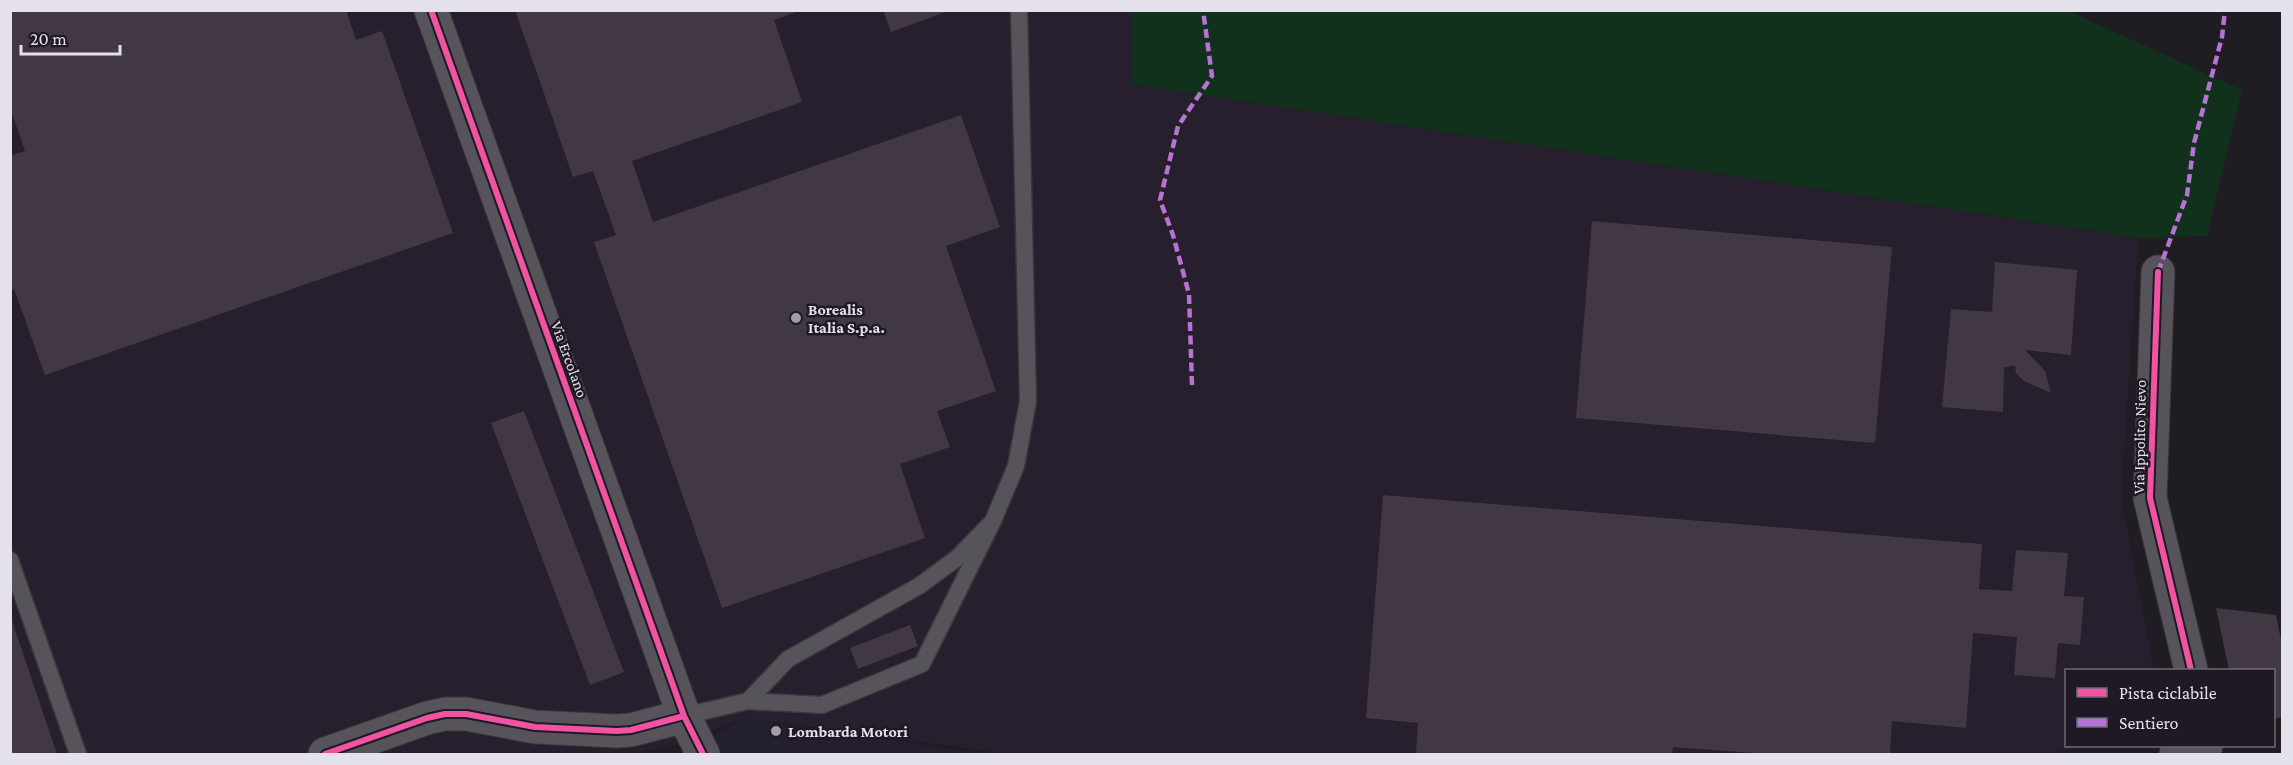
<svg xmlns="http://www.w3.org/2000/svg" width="2293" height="765" font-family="'Crimson Pro',serif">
	<rect width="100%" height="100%" fill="#1f1c23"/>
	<!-- commercial -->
	<path fill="#231f2e" d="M745 718 984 754H680Z"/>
	<!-- industrial -->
	<path fill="#271f2d" d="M10 11H1131L1132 84 2138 238 2121 498 2154 670H2066V746H2080L2050 754H1009L745 718 674 746 628 754H11Z"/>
	<!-- green -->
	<path fill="#11311c" d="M2069 11 2242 90 2207 236 2138 238 1131 84V11Z"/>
	<!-- building -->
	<path fill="#423844" d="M10 10H346L356 40 382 31 453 233 45 375 14 289 10 290V156L25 151 10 108Z
		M515 10H802L774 20 802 102 632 161 653 222 961 115 1000 227 946 246 996 391 937 411 950 447 900 464 925 538 722 608 594 242 616 235 593 171 573 177Z
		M883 10H948V11L891 32Z
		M1592 221 1892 247 1875 443 1576 418Z
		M1995 262 2077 270 2071 355 2025 350 2045 371 2051 393 2024 381 2016 373 2015 366 2004 367 2003 412 1942 407 1951 309 1992 312Z
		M524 411 624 672 590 685 491 423Z
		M1383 495 1982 544 1979 589 2012 591 2016 550 2068 553 2064 596 2084 597 2080 645 2058 643 2055 678 2014 675 2017 637 1973 633 1966 728 1892 721 1890 754H1768L1673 747 1672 754H1416L1418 723 1366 718Z
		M2216 608 2276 615 2282 645V717L2274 719V670H2229Z
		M10 618H11L57 754H10Z
		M910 625 918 646 858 669 850 648Z"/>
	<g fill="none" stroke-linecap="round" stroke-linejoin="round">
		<defs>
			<path id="service" d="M993 521 1016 466 1028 401 1019 10
				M10 560 78 754
				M684 716 748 701 822 705 922 664 993 521 957 558 919 586 788 659 748 701"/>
			<path id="minor" d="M431 10 684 716 703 754
				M2158 272 2150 498 2191 670
				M325 754 427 718 445 714H466L535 727 617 731 631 730 684 716
				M2176 754 2206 746"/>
		</defs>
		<!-- service casing -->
		<use href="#service" stroke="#39363c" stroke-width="19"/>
		<!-- minor casing -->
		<use href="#minor" stroke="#39363c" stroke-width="35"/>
		<!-- service -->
		<use href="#service" stroke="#56535a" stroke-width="16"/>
		<!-- minor -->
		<use href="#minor" stroke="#56535a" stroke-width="33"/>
		<!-- quiet -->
		<path stroke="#b673d3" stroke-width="4.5" stroke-dasharray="9 4.5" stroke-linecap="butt" d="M2158 272 2187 195 2194 143 2222 37 2225 10
			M1192 385 1189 294 1173 235 1160 200 1178 126 1212 76 1203 10"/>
		<defs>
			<path id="cycleway" d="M431 10 684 716 703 754
				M2158 272 2150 498 2191 670
				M325 754 427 718 445 714H466L535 727 617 731 631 730 684 716"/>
		</defs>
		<!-- cycleway casing -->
		<use href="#cycleway" stroke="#1f1926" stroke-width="10"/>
		<!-- cycleway -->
		<use href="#cycleway" stroke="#f153a3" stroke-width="6"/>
	</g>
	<!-- markers -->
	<g fill="#a09ca4" stroke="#1f1926" stroke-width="2">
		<circle cx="796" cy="318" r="6"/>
		<circle cx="776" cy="731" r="6"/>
	</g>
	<g text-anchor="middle" stroke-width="5" stroke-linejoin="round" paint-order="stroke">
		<!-- poi labels -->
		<g font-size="16" font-weight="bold" fill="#e5e1ea" stroke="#1f1926" text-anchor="start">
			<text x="808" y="315">Borealis<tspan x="808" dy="18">Italia S.p.a.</tspan></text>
			<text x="788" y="737">Lombarda Motori</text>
		</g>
		<!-- street labels -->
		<g font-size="16" fill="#e5e1ea" stroke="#1f1926">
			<text transform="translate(570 359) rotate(70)" y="6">Via Ercolano</text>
			<text transform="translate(2139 437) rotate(-89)" y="6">Via Ippolito Nievo</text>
		</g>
	</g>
	<!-- border -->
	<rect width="2293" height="765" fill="none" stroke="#e5e1ea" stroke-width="24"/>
	<!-- legend -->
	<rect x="2065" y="669" width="210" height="78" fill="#1f1926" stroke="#6e6974" stroke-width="1.5"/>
	<rect x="2077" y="688" width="30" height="9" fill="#f153a3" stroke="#6e6974" stroke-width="1.5"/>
	<text x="2119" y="699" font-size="18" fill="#e5e1ea">Pista ciclabile</text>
	<rect x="2077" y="718" width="30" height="9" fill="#b673d3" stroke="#6e6974" stroke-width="1.5"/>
	<text x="2119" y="729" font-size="18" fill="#e5e1ea">Sentiero</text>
	<!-- scale -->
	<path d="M21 45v9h99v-9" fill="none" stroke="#e5e1ea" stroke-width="3"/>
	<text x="30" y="45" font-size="18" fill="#e5e1ea" stroke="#1f1926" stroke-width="4.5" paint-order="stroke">20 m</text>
</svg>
